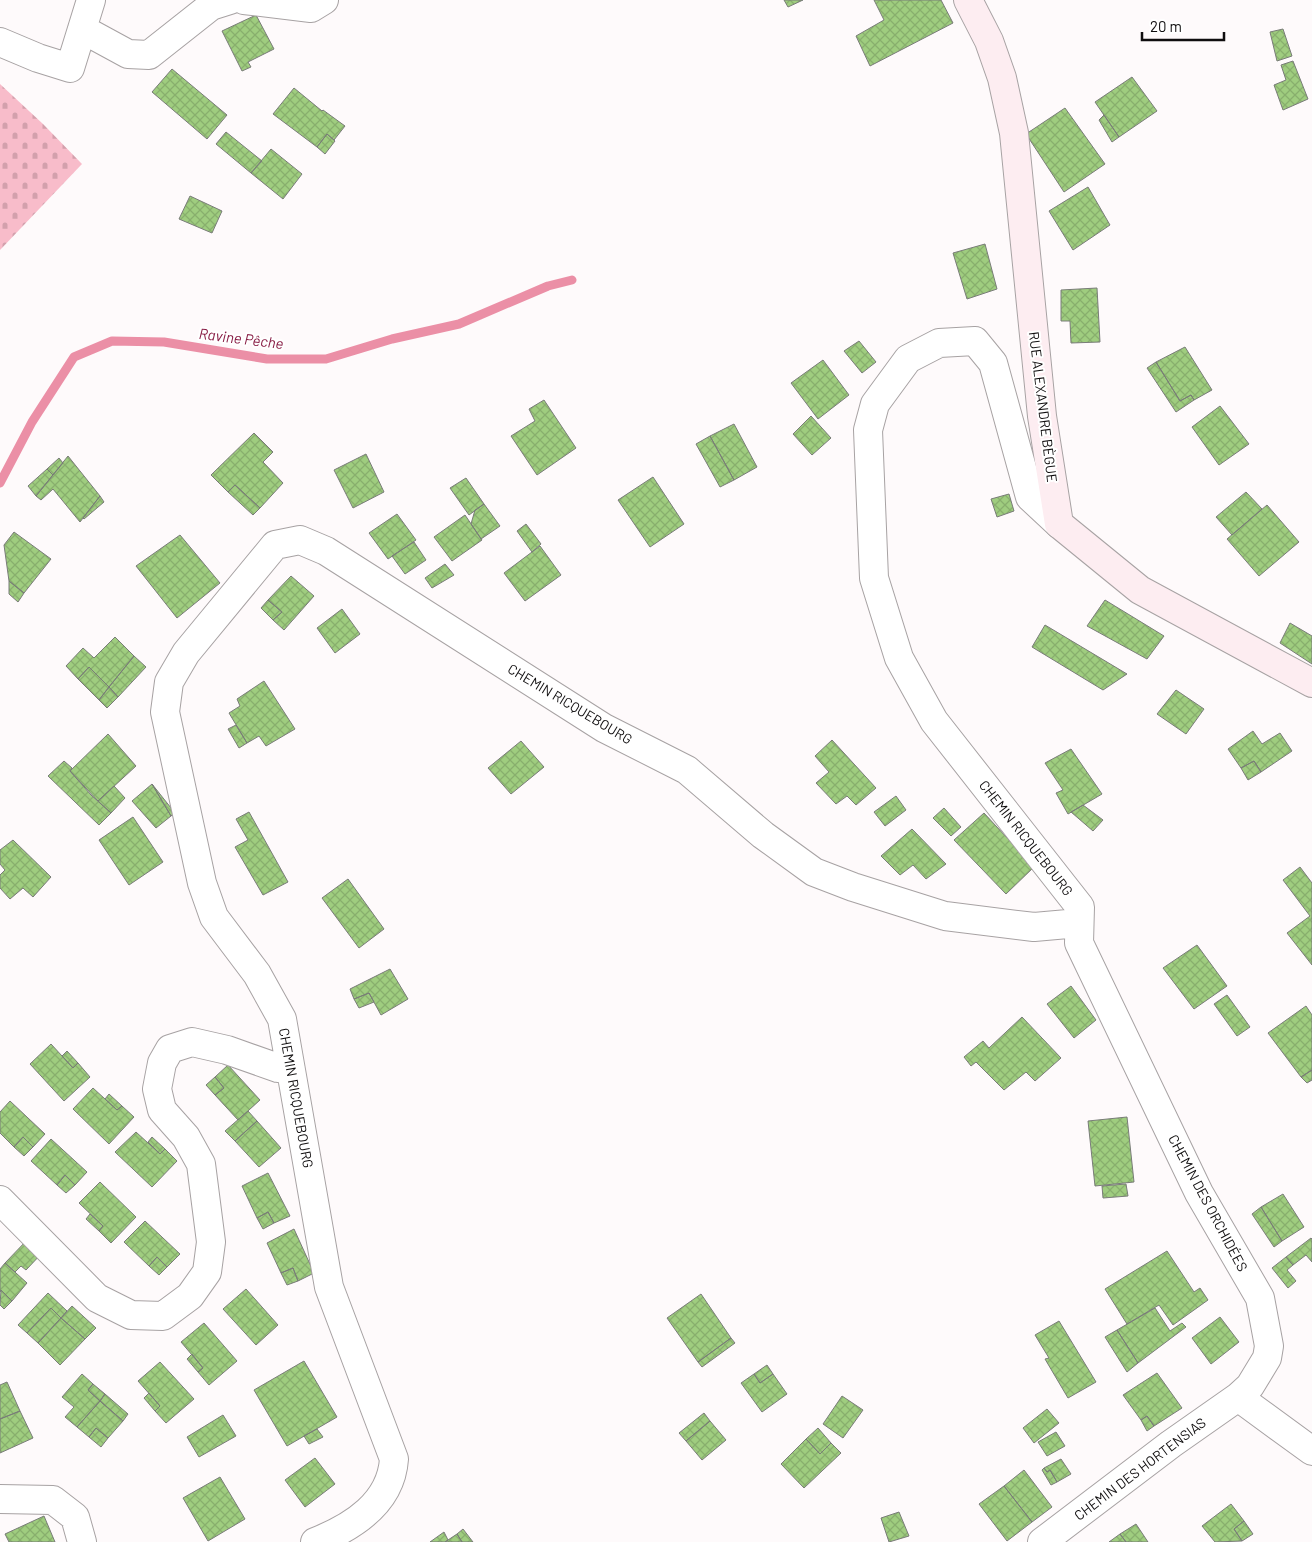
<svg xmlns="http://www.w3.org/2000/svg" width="1312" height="1542" font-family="Barlow,sans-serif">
	<defs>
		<pattern id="cemetery-stones" width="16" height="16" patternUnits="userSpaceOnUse" patternTransform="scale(1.25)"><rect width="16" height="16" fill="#f8bcca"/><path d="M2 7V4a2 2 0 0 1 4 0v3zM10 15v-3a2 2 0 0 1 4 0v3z" fill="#d3a0ac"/></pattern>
		<pattern id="building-cross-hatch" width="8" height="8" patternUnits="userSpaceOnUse" patternTransform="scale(1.25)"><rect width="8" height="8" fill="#9fcd7f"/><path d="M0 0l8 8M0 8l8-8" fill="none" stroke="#88af6d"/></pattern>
	</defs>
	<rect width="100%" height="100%" fill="#fefafb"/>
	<!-- cemetery -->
	<path fill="url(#cemetery-stones)" d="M0 84 43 124 82 164 0 250Z"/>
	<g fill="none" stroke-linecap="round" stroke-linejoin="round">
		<!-- stream -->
		<path stroke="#eb8fa6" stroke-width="9" d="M0 483 32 422 74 357 112 341 164 342 267 359H326L392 339 459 324 548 286 572 280"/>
	</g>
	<!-- building -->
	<path fill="url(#building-cross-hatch)" stroke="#797c78" d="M784 0H803L788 7Z
		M874 0H941L953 23 870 66 856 36 884 20Z
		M256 15 274 49 248 62 251 67 242 71 222 31Z
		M1283 29 1292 56 1277 61 1270 32Z
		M1293 61 1308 99 1283 110 1274 85 1286 80 1281 65Z
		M172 69 227 115 207 139 152 92Z
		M1132 77 1157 111 1119 137 1095 102Z
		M294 88 322 111 323 110 345 126 334 140 327 134 317 147 273 114Z
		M1065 108 1105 164 1064 192 1026 134Z
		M1104 115 1119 137 1112 142 1099 120Z
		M226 132 262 161 251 173 216 144Z
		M327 134 335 141 325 154 317 147Z
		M271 149 302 174 283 199 251 173Z
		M1088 187 1110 225 1073 250 1049 211Z
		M190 196 222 211 212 233 179 219Z
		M985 244 997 289 967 299 953 253Z
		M1097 288 1100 342 1071 343 1070 321H1061V290Z
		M859 341 876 362 862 373 844 351Z
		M1185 347 1212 390 1194 400 1191 395 1180 401 1156 362Z
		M823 360 849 395 818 419 791 383Z
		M1156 362 1180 401 1191 395 1194 400 1176 412 1147 368Z
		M544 400 576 448 537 475 511 436 535 421 529 409Z
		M1220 406 1249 444 1219 465 1192 427Z
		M811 416 831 438 812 455 793 434Z
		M734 424 757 467 734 480 710 436Z
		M254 433 273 452 263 462 283 483 260 508 235 485 228 492 211 475Z
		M710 436 734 480 720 487 696 444Z
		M366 454 384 492 353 508 334 470Z
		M68 456 100 496 80 522 53 489 41 500 36 496Z
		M59 458 63 463 53 475 47 469Z
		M47 469 53 475 36 496 28 486Z
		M653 477 684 524 650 547 618 500Z
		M466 478 484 504 469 515 450 488Z
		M235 485 260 508 253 515 228 492Z
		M1246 492 1262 509 1232 535 1216 517Z
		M1009 494 1014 511 997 517 991 499Z
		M100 496 104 502 84 519 83 518Z
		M484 504 500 526 481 539 471 524 475 510Z
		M1267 505 1299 542 1259 576 1227 539Z
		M397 514 416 540 388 559 369 533Z
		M465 515 482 540 452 561 434 537Z
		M526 524 541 544 532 552 517 531Z
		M14 532 51 559 24 593 9 581 4 545Z
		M180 535 220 583 177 618 136 566Z
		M414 542 426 560 405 574 392 556Z
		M540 546 561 575 525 601 504 573Z
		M445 564 454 575 432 588 425 578Z
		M291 576 314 596 284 630 273 620 282 612 268 600Z
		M9 581 24 593 18 602 9 594Z
		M268 600 282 612 273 620 261 608Z
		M1105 600 1164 636 1147 659 1087 626Z
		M342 609 360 634 335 653 317 628Z
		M1290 623 1312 636V664L1280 643Z
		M1045 625 1127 674 1103 690 1032 647Z
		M115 637 134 656 109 687 89 667 78 679 66 666 83 648 94 658Z
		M134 656 146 667 118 697 109 687Z
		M89 667 109 687 99 700 78 679Z
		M264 681 295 729 266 746 259 736 247 743 229 713 240 706 237 699Z
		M109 687 118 697 107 708 99 700Z
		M1176 690 1204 709 1186 734 1157 714Z
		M236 725 247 743 239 748 228 729Z
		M1253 731 1262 744 1280 733 1292 751 1261 772 1254 761 1241 768 1228 749Z
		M108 734 136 766 98 801 70 771Z
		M832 740 876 788 856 805 847 796 836 804 816 783 829 772 815 756Z
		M521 741 544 767 511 794 488 768Z
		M1071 749 1102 794 1068 814 1056 793 1063 790 1045 763Z
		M64 761 72 768 70 771 91 795 111 813 99 825 48 776Z
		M1254 761 1261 772 1248 780 1241 768Z
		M152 784 175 813 171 816Z
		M152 784 171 816 156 828 132 801Z
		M114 786 125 798 111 813 98 801Z
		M896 796 906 810 885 826 874 812Z
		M1083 805 1103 820 1093 831 1071 812Z
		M944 808 961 827 951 836 933 818Z
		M249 812 288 882 263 895 235 847 248 840 236 819Z
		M984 813 1034 867 1006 894 954 840Z
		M133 817 163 862 129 885 99 840Z
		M912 829 946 864 926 879 913 865 900 875 881 856Z
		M13 840 51 877 33 897 23 888 10 899 0 888V875L5 870 0 864V850Z
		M1300 867 1312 883V965L1287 933 1310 916 1283 880Z
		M348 879 384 929 359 948 322 898Z
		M1197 945 1227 986 1194 1009 1163 968Z
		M390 969 408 999 381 1015 369 993 354 999 350 989Z
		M1071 986 1096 1020 1074 1038 1047 1004Z
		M369 993 374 1002 359 1008 354 999Z
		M1227 995 1250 1027 1237 1036 1214 1004Z
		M1306 1006 1312 1015V1070L1301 1077 1268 1033Z
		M1022 1017 1061 1058 1035 1081 1026 1072 1004 1090 976 1062 971 1066 964 1057 983 1041 989 1048Z
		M51 1044 73 1068 78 1063 90 1077 64 1101 30 1064Z
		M67 1051 78 1063 73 1068 62 1056Z
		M228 1065 260 1100 238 1120 215 1095 224 1088 215 1077Z
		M1312 1070V1080L1307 1083 1301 1077Z
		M215 1077 224 1088 215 1095 206 1085Z
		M93 1088 117 1110 122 1106 134 1117 109 1144 73 1109Z
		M109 1094 122 1106 117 1110 105 1099Z
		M10 1101 45 1134 33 1147 23 1137 14 1147 0 1133V1112Z
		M248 1111 257 1121 235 1141 225 1131Z
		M1127 1117 1134 1182 1095 1186 1088 1121Z
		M257 1121 281 1148 259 1167 235 1141Z
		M136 1132 160 1154 165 1149 177 1161 152 1187 115 1152Z
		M23 1137 33 1147 24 1156 14 1147Z
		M152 1137 165 1149 160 1154 148 1142Z
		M51 1139 87 1172 75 1185 65 1175 57 1185 31 1161Z
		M268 1173 290 1216 274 1223 268 1212 257 1218 242 1186Z
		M65 1175 75 1185 66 1193 57 1185Z
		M100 1182 136 1217 111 1243 99 1231 103 1226 79 1203Z
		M1126 1184 1128 1196 1103 1198 1102 1186Z
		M1283 1194 1304 1227 1282 1241 1261 1207Z
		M1261 1207 1282 1241 1274 1247 1252 1214Z
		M268 1212 274 1223 263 1229 257 1218Z
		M90 1214 103 1226 99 1231 86 1219Z
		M145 1221 180 1254 167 1267 157 1257 149 1266 124 1242Z
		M294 1229 314 1273 298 1281 293 1268 281 1273 267 1243Z
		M1311 1238 1312 1239V1262L1306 1255 1293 1265 1286 1257Z
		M28 1239 43 1252 26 1270 21 1266 15 1272 5 1263Z
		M1167 1251 1194 1292 1200 1288 1208 1300 1173 1325 1159 1305 1127 1324 1105 1289Z
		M157 1257 167 1267 159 1275 149 1266Z
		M1286 1257 1293 1265 1287 1270 1296 1281 1288 1288 1272 1268Z
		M5 1263 27 1283 12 1301 1 1290 0 1292V1269Z
		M293 1268 298 1281 287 1285 281 1273Z
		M246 1289 278 1325 256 1345 223 1309Z
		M1 1290 12 1301 4 1309 0 1305Z
		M48 1293 67 1311 61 1318 51 1308 27 1333 18 1325Z
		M701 1294 731 1338 698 1362 667 1318Z
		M72 1306 96 1328 85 1339 61 1318Z
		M51 1308 61 1318 38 1343 27 1333Z
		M1155 1308 1170 1331 1182 1323 1186 1327 1138 1363 1117 1330Z
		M1220 1317 1239 1342 1211 1364 1192 1338Z
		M61 1318 85 1339 60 1365 38 1343Z
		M1059 1321 1096 1382 1068 1398 1045 1359 1049 1358 1035 1335Z
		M204 1323 237 1361 209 1385 198 1372 203 1368 181 1342Z
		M1117 1330 1138 1363 1127 1372 1105 1337Z
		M731 1338 735 1343 702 1367 698 1362Z
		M192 1354 203 1368 198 1372 187 1359Z
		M304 1361 337 1417 287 1446 254 1390Z
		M160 1362 194 1399 166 1423 155 1411 160 1406 138 1381Z
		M767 1365 773 1374 760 1383 754 1374Z
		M1157 1373 1182 1408 1154 1426 1147 1416 1141 1420 1123 1395Z
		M82 1374 93 1384 88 1390 100 1401 77 1427 65 1417 74 1407 62 1397Z
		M754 1374 760 1383 773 1374 787 1394 762 1412 741 1383Z
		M7 1382 20 1411 0 1419V1385Z
		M93 1384 105 1394 100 1401 88 1390Z
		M149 1393 160 1406 155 1411 144 1398Z
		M105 1394 128 1414 123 1421 100 1401Z
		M842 1396 863 1410 843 1438 823 1424Z
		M100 1401 123 1421 108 1438 96 1428 89 1437 77 1427Z
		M1047 1409 1059 1423 1034 1443 1023 1428Z
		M20 1411 33 1438 0 1453V1419Z
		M704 1413 710 1421 686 1441 679 1433Z
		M223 1415 236 1436 199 1457 187 1437Z
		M1147 1416 1154 1426 1147 1431 1141 1420Z
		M710 1421 726 1440 702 1460 686 1441Z
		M96 1428 108 1438 101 1447 89 1437Z
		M818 1428 831 1443 820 1454 806 1439Z
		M317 1429 323 1437 309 1444 304 1436Z
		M1056 1432 1065 1446 1047 1456 1038 1442Z
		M806 1439 820 1454 831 1443 841 1453 804 1488 781 1464Z
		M315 1458 335 1484 305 1507 285 1480Z
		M1061 1459 1071 1474 1057 1482 1050 1470 1047 1472 1044 1468Z
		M1044 1468 1047 1472 1050 1470 1057 1482 1051 1485 1042 1470Z
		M1024 1470 1052 1507 1032 1522 1004 1486Z
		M220 1477 245 1519 208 1541 183 1498Z
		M1004 1486 1032 1522 1007 1541 979 1504Z
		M1231 1504 1244 1521 1234 1529 1242 1541 1215 1542 1202 1526Z
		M899 1512 909 1536 889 1542 881 1518Z
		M44 1516 55 1542H9L5 1534Z
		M1244 1521 1253 1534 1242 1541 1234 1529Z
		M1136 1524 1148 1542H1126L1120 1534Z
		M463 1529 473 1542H462L457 1534Z
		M444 1532 448 1540 445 1542H430Z
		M457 1534 462 1542H445Z
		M1120 1534 1126 1542H1109Z"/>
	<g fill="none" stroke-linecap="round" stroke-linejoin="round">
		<defs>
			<path id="street" d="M244 0 311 8 324 0
				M82 29 128 54 149 55 211 6 230 0
				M0 42 38 58 70 68 91 0
				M1059 524 1030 497 993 363 975 341 939 343 908 359 875 404 868 430 874 578 899 658 934 721 1080 907 1079 943 1199 1193 1260 1298 1269 1346 1267 1358 1250 1386 1238 1397 1312 1451
				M0 1200 97 1298 131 1315 163 1316 190 1296 207 1272 211 1242 201 1164 186 1137 162 1110 157 1089 162 1063 170 1049 192 1042 227 1050 278 1068 291 1070
				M0 1499 53 1500 75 1517 82 1542
				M315 1542C353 1527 391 1503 394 1459L329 1287 282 1019 257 974 214 917 202 883 165 712 169 682 186 653 275 545 300 540 326 551 604 728 687 770 763 835 814 872 853 887 945 916 1034 927 1079 923
				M1042 1542 1171 1444 1238 1397"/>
			<path id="secondary" d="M968 0 989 41 1002 78 1014 133 1042 416 1059 524 1140 590 1312 683"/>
		</defs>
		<!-- street casing -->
		<use href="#street" stroke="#a7a2a3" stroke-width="30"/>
		<!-- secondary casing -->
		<use href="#secondary" stroke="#a7a2a3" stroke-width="30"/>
		<!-- street -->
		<use href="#street" stroke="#fff" stroke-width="28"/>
		<!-- secondary -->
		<use href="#secondary" stroke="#fdedf1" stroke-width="28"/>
	</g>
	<g text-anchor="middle" stroke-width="4" stroke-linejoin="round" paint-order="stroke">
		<!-- street labels -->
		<g font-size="14" fill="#0f0d0e" stroke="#fff">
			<text transform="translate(1043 407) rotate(83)" y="5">RUE ALEXANDRE BÈGUE</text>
			<text transform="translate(570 704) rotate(31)" y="5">CHEMIN RICQUEBOURG</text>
			<text transform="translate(1026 838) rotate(52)" y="5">CHEMIN RICQUEBOURG</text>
			<text transform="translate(296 1098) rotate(80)" y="5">CHEMIN RICQUEBOURG</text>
			<text transform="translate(1208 1203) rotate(62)" y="5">CHEMIN DES ORCHIDÉES</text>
			<text transform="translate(1140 1469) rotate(-37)" y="5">CHEMIN DES HORTENSIAS</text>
		</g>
		<!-- water labels -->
		<g font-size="15" font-style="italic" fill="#881c44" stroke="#fff">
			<text transform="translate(241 339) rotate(7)" y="5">Ravine Pêche</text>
		</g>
	</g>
	<!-- scale -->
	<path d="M1142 32v8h82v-8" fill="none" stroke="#0f0d0e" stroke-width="2.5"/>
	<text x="1150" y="32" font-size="15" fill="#0f0d0e" stroke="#ffffff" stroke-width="4" paint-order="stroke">20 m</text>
</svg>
